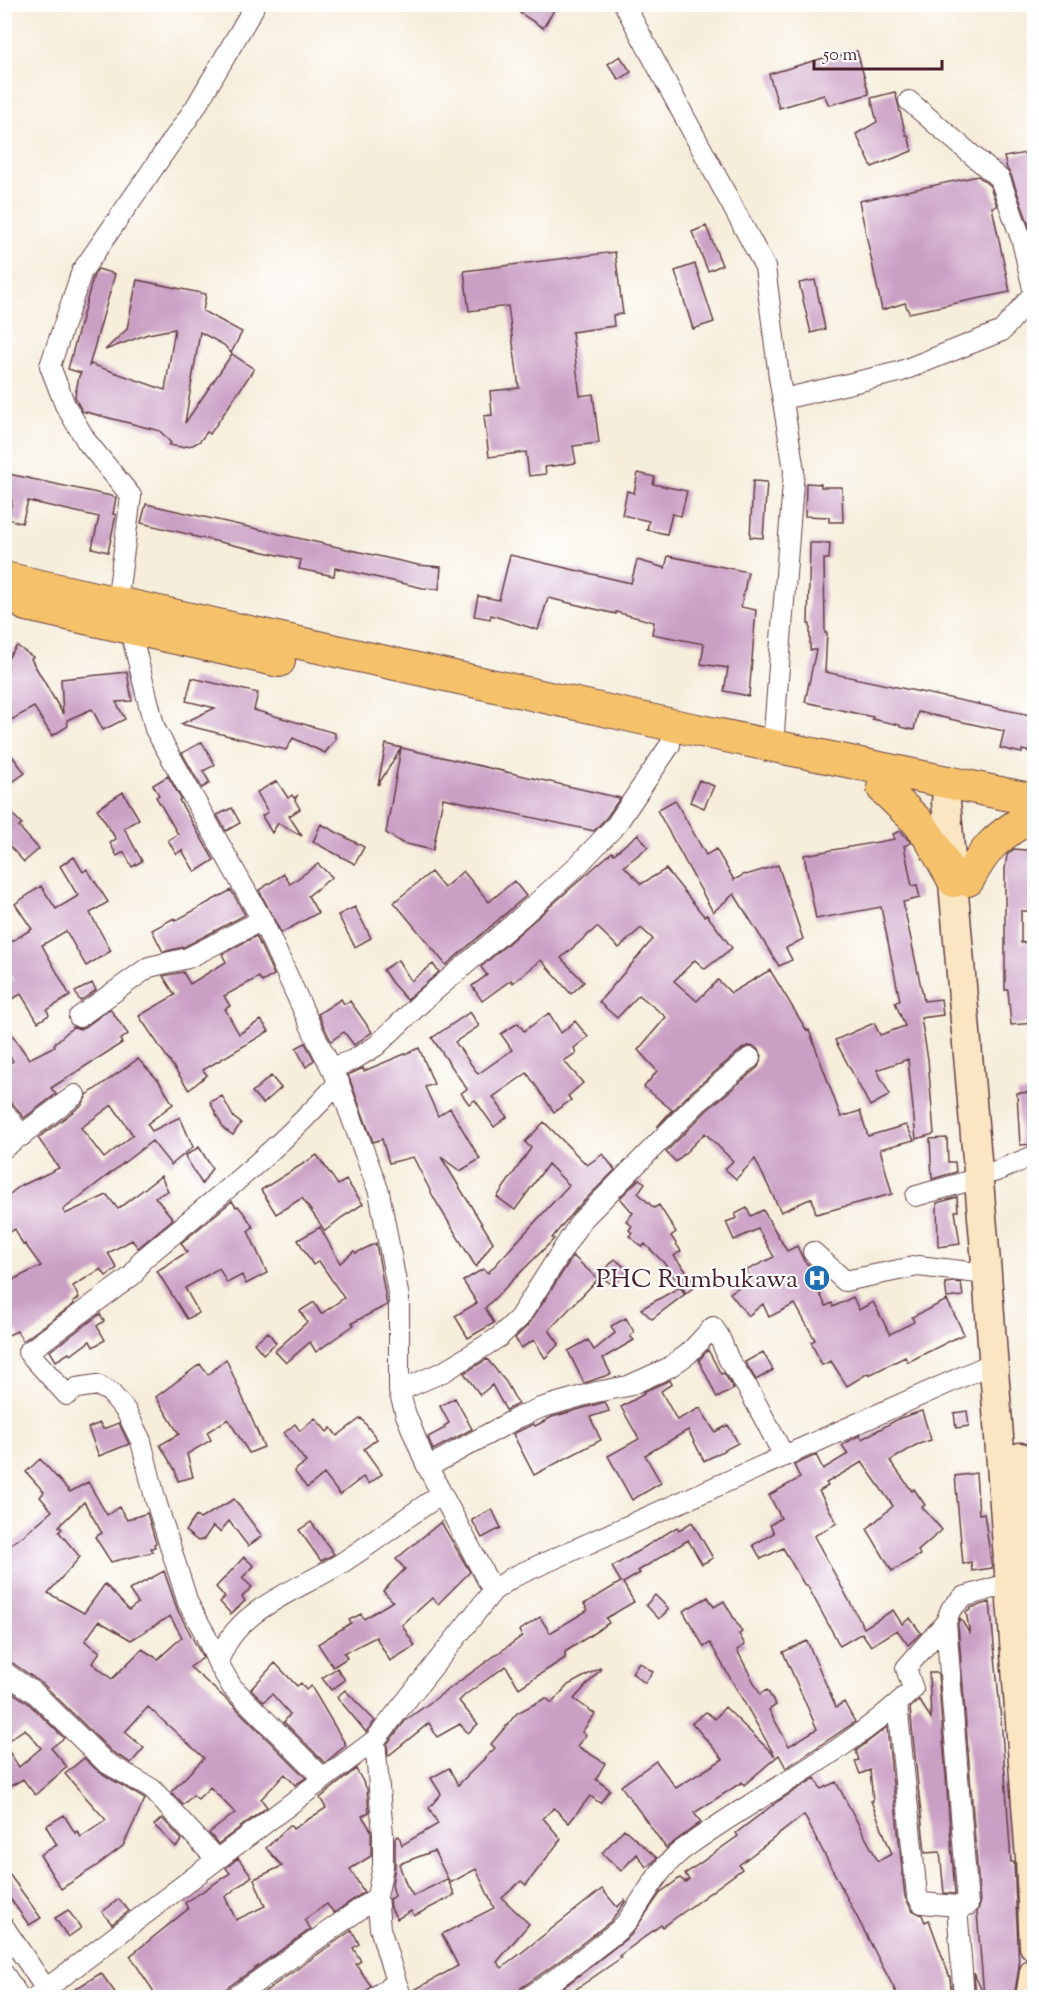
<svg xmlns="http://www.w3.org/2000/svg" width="1039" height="2002" font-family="'Sorts Mill Goudy',serif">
	<rect width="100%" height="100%" fill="#fff"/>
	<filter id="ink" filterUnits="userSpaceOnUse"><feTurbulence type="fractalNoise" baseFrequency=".0167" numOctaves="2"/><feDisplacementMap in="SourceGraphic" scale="12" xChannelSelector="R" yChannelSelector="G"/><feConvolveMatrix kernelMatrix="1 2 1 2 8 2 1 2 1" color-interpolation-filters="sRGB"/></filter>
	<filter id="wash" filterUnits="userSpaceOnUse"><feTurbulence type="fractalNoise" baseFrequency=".008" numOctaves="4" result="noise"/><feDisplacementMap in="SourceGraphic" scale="24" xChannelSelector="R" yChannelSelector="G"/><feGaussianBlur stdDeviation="1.35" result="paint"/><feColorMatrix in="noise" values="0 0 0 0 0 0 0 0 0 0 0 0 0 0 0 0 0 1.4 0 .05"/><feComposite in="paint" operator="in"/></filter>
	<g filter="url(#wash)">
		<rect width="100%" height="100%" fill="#f6edda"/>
		<g id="blocks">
			<!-- building -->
			<path fill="#ca9fc4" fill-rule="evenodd" d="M526 4H558L543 28 520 13Z
				M857 51 869 94 829 105 824 95 779 108 769 74 834 55 835 57Z
				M620 56 631 72 619 80 608 64Z
				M895 92 906 135H908L912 151 872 167 856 134 877 122 871 98Z
				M1031 152 1032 157 1035 156 1033 237 1011 175 1007 169 1004 157Z
				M978 176 990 186 997 206 992 207 1010 292 909 313 905 303 882 310 859 201Z
				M706 226 722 265 708 271 692 232Z
				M615 252 623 314 613 315 614 326 572 332 580 396 593 394 599 443 573 446 576 463 545 467 546 474 529 476 526 452 489 457 484 416 492 415 490 391 519 388 508 306 469 311 464 271Z
				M695 264 714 322 693 329 675 271Z
				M98 269 115 274 89 366 91 364 165 390 175 329 148 334 105 350 127 329 137 280 206 294 203 311 242 332 231 353 224 345 200 332 185 423 232 354 254 369 210 434 207 432 200 441 193 445 181 447 169 445 171 443 160 431 82 411 76 400 75 396 79 376 81 373 68 369 94 274Z
				M815 280 825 329 811 333 799 283Z
				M4 473 116 497 113 514 116 515 108 552 92 548 99 517 28 501 22 523 7 519 12 501 4 498Z
				M638 473 655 477 653 484 687 491 681 516 672 514 667 534 647 530 649 521 622 515 627 491 634 493Z
				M753 481 767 482 763 538 750 537Z
				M806 483 821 484V487H842L843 522H829V517L805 516Z
				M146 504 418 565 441 567 439 589 423 588 335 568 334 576 299 569 301 560 192 536V535L141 523Z
				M810 543H830L829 559H824L825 633H827L825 672 1035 716V753L1022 750V753L1000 748 1004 731 918 712 914 730 900 727V725L872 719 873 717 805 702 816 650H810V624H808Z
				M510 555 631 583 637 560 665 568 668 556 748 572 741 607 756 610 749 696 724 691 728 668 701 664 704 644 652 634 654 622 616 612V614L548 598 538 630 491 615 490 619 474 616 478 596 499 600Z
				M17 646 33 657 31 659 63 714 61 679 127 672 132 701 116 702 125 719 103 730 92 709 67 720 68 726 52 736 34 707 4 724V663Z
				M192 678 258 693 254 710 335 733V740L325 753 293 738 286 750 181 724 215 708 186 701Z
				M202 742 215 765 203 771 210 783 202 788 182 753Z
				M386 744 402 748 620 798 607 817 594 831 443 798 433 850 402 843 386 833 401 748 378 785Z
				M13 757 25 773 4 788V764Z
				M168 776 181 799 179 800 214 860 195 872 182 850 176 854 168 840 178 834 156 797 159 795 153 785Z
				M699 780 714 786 704 808 690 802Z
				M277 781 288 798 292 795 294 798 297 796 295 800 300 809 289 816 302 836 278 823 272 833 262 816 268 812 257 792Z
				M123 792 139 819 124 828 142 861 132 867 124 852 117 856 110 843 116 839 97 809Z
				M675 800 706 855 716 849 734 880 745 874 746 875 778 865 803 939 786 948 792 960 779 966 734 894 713 912 657 810Z
				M4 806 22 824 19 827 39 849 24 862 4 840Z
				M232 808 240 823 226 831 217 815Z
				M321 824 364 847 355 864 313 842Z
				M901 831 911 843 904 846 912 886 917 885 920 898 903 902 924 1001 941 999 943 1015 921 1018 928 1059 934 1134 916 1139 908 1059 877 1070 890 1095 870 1106 835 1040 874 1023 880 1035 905 1026 895 1002 900 1001 881 907 816 919 804 855 895 839 893 834Z
				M638 834 648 847 624 866 641 884 666 869 704 916 707 915 732 948 705 969 695 960 674 981 697 1001 718 980 731 993 770 970 807 1031 809 1030 841 1117 860 1111 868 1136 906 1125 914 1140 880 1149 892 1194 816 1214 812 1198 781 1212 755 1159 736 1179 725 1169 733 1161 705 1133 676 1162 666 1152 706 1111 758 1067 762 1056 759 1051 755 1047 748 1046 742 1049 690 1093 657 1127 672 1110 644 1087 657 1071 638 1050 666 1017 639 995 617 1018 599 1002 653 939 641 928 619 948 597 927 561 958 584 982 571 994 541 960 513 983 511 980 482 1001 472 986 487 975 481 967 612 852 614 854Z
				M1014 849 1035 851V911H1021V943L1035 940V1023L1011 1025 1008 990H1005V869L1007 855Z
				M74 857 83 872 87 869 108 902 90 913 111 951 86 966 66 931 42 945 70 996 47 1010 49 1015 38 1022 21 994 4 1004V986L13 980 4 966V946L32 929 15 904 41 886 56 909 78 896 60 866Z
				M318 864 332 877 308 896 318 913 281 933 259 890 284 874 290 884Z
				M463 871 489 902 514 881 526 896 446 965 394 902 431 872 444 888Z
				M231 890 245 915 184 947 163 952 152 930 174 918 175 921Z
				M355 907 371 938 355 947 338 915Z
				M256 936 274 975 262 982 259 977 224 996 230 1006 225 1009 239 1034 261 1020 269 1031 203 1070 207 1075 189 1090 139 1016 175 995 163 976 183 972 190 984 226 962 222 954Z
				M398 960 411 981 433 964 439 972 407 1000 392 983 383 970Z
				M92 983 96 990 80 1001 75 992Z
				M341 999 344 1004 350 1001 372 1032 354 1045 344 1032 331 1041 318 1014Z
				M110 1009 128 1034 120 1040 122 1043 51 1088 56 1094 24 1118 13 1104 4 1100V1067L13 1061 4 1047V1023L29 1059 55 1046 54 1044 73 1027 80 1029 85 1027Z
				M470 1012 479 1026 455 1042 478 1074 512 1050 501 1034 518 1023 524 1031 549 1013 561 1033 575 1021 588 1037 574 1048 576 1053 564 1061 583 1083 568 1096 571 1100 554 1112 527 1073 493 1097 507 1117 494 1127 475 1100 469 1104 461 1093 467 1089 432 1038Z
				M305 1043 314 1060 306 1067 296 1048Z
				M419 1048 434 1084 425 1087 438 1116 450 1108 480 1159 460 1171 441 1157 493 1242 476 1267 435 1200 413 1157 389 1163 382 1139 373 1142 348 1075 363 1068 364 1071Z
				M138 1059 159 1081 173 1104 147 1124 152 1131 180 1117 193 1147 171 1165 152 1141 63 1210 65 1214 107 1195 118 1209 161 1176 168 1191 155 1197 173 1219 138 1248 132 1240 108 1253 117 1268 106 1276 101 1269 73 1286 79 1298 73 1302 74 1304 23 1341 17 1331 4 1337V1284L41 1266 25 1244 23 1245 15 1229 4 1236V1199L22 1184 23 1185 59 1168 38 1138 82 1105 87 1095ZM112 1105 133 1135 104 1158 81 1128Z
				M271 1076 281 1088 263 1104 252 1092Z
				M1035 1092V1144L1020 1145 1017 1093Z
				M222 1096 234 1118 241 1123 233 1135 224 1129 210 1102Z
				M544 1122 587 1165 603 1154 615 1170 572 1213 552 1238 554 1239 485 1308 494 1323 468 1338 455 1316 477 1303 463 1281 483 1269 488 1273 569 1185 548 1164 515 1210 497 1197 531 1148 525 1142Z
				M947 1138 948 1162H955L956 1172 932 1179 930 1139Z
				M199 1147 212 1168 202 1184 185 1156Z
				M317 1155 338 1185 346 1180 363 1204 341 1218 325 1231 302 1198 276 1214 261 1190Z
				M639 1179 645 1183 638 1193 654 1208 659 1205 676 1232 671 1236 681 1251 674 1256 697 1285 686 1293 664 1263 645 1244 642 1247 629 1236 632 1233 629 1230 632 1226 626 1221 633 1213 620 1198Z
				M957 1197 958 1211H955L960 1244 938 1247 937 1203Z
				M232 1201 236 1207 238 1206 246 1216 253 1227 248 1231 267 1273 246 1284 242 1275 227 1283 219 1268 185 1288 199 1313 187 1319 157 1271 187 1252 181 1243Z
				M747 1208 751 1216 763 1210 787 1251 797 1246 804 1261 813 1269 815 1272 810 1274 826 1306 832 1303 833 1307 853 1297 859 1310 873 1302 890 1334 914 1322 912 1317 947 1300 964 1334 908 1362 905 1357 869 1375 868 1373 847 1386 831 1361 822 1365 811 1342 815 1340 795 1304 769 1317 763 1304 748 1316 730 1293 751 1279 747 1270 774 1257 758 1229 734 1240 726 1222 737 1218 735 1214Z
				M320 1227 340 1263 354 1251 356 1253 376 1243 387 1305 352 1323 354 1325 316 1352 310 1342 286 1363 275 1351 307 1322 300 1311 314 1302 321 1314 344 1298 319 1261 313 1265 298 1240Z
				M573 1256 598 1279 549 1330 559 1344 545 1358 534 1340 521 1348 515 1338 529 1324Z
				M615 1259 628 1270 613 1286 600 1275Z
				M953 1282 961 1283 963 1296 947 1298 945 1283Z
				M680 1287 685 1294 652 1319 641 1309Z
				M100 1314 104 1321 97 1326 105 1340 93 1347 90 1341 71 1355 69 1353 56 1361 50 1351Z
				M626 1318 634 1332 630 1336 634 1340 603 1358 611 1374 584 1383 568 1351 588 1340 594 1350 615 1333 611 1326Z
				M268 1332 276 1343 263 1354 254 1343Z
				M708 1350 721 1374 724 1373 734 1389 717 1398 699 1360Z
				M763 1352 773 1370 756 1380 745 1362Z
				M226 1359 264 1447 249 1453 228 1419 207 1432 211 1440 187 1454 193 1477 178 1481 175 1470 160 1445 179 1434 156 1397 200 1364 208 1375Z
				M487 1359 506 1382 518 1404 506 1410 492 1385 480 1395 464 1373Z
				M670 1380 672 1384 661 1391 677 1420 700 1408 715 1432 728 1425 738 1443 704 1461 688 1430 645 1455 661 1483 632 1500 608 1456 639 1439 621 1407 644 1394 643 1392Z
				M455 1398 472 1429 433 1450 428 1437 445 1428 444 1426 449 1423 440 1406Z
				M605 1402 609 1411 590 1417 601 1440 534 1475 513 1434 533 1424 535 1426 552 1417Z
				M922 1411 931 1440 916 1445 890 1461 912 1491 914 1489 925 1505 922 1507 942 1530 918 1551 920 1555 892 1571 867 1529 893 1506 862 1462 826 1483 828 1486 819 1491 837 1523 814 1536 864 1628 893 1610 902 1624 910 1618 921 1633 908 1645 897 1630 871 1646 862 1633 840 1646 807 1585 805 1586 783 1548 761 1559 753 1545 774 1533 770 1525 781 1518 769 1495 800 1478 794 1465 816 1455 823 1469 848 1454 842 1445 860 1435 862 1439 900 1418Z
				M967 1411 969 1426 956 1428 954 1413Z
				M315 1418 327 1432 331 1428 337 1436 361 1418 377 1439 364 1449 382 1474 369 1484 363 1477 340 1495 324 1474 307 1488 294 1471 306 1462 284 1433 295 1424 300 1431Z
				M100 1423 103 1429 119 1423 129 1444 99 1456 88 1428Z
				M40 1459 70 1492 88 1482 107 1515 119 1507 127 1520 147 1513 156 1543 154 1544 155 1547 151 1548 153 1552 111 1562 95 1537 102 1533 84 1502 59 1526 62 1529 59 1532 80 1557 48 1593 84 1613 105 1584 129 1610 138 1603 129 1590 164 1571 177 1609 203 1658 190 1667 234 1706 306 1778 295 1785 285 1774 261 1799 267 1807 218 1844 209 1833 235 1813 210 1787 198 1799 193 1795 183 1805 171 1792 204 1758 148 1707 125 1732 144 1748 131 1763 112 1752 43 1684 11 1662 4 1660V1564L11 1557 5 1548 24 1535 52 1511 40 1497 44 1492 26 1472ZM170 1616 182 1637 158 1659 142 1649 112 1679 92 1663 100 1652 85 1641 99 1621 131 1640Z
				M976 1473 979 1514 984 1513 992 1568 972 1571 971 1562 963 1564 955 1476Z
				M234 1499 262 1536 248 1546 229 1521 220 1532 213 1526 204 1539 198 1541 185 1531 196 1516 200 1519Z
				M492 1509 501 1528 482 1538 472 1520Z
				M311 1522 334 1554 321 1561 299 1530Z
				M441 1522 470 1572 438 1604 432 1598 402 1625 415 1646 390 1661 376 1637 344 1653 347 1658 333 1667 318 1644 351 1623 349 1620 361 1614 364 1619 393 1601 383 1591 405 1569 396 1559Z
				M692 1522 713 1558 702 1564 688 1540 638 1571 640 1573 623 1583 634 1602 606 1618 609 1623 565 1652V1658L519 1688 506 1666 465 1695 459 1701 478 1724 468 1733 460 1724 437 1737 429 1723 388 1756 387 1744 406 1720 522 1636 519 1631 540 1617 550 1633 588 1610 584 1604 621 1582 612 1567 677 1527 679 1530Z
				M244 1557 254 1566 242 1578 252 1587 242 1597 245 1601 231 1614 220 1602 225 1597 216 1587Z
				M655 1595 669 1609 659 1619 646 1605Z
				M708 1597 714 1607 724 1601 742 1632 739 1634 745 1645 737 1650 760 1694 767 1690 776 1705 769 1710 789 1746 817 1729 783 1652 807 1641 836 1707 844 1702 855 1722 786 1768 779 1755 744 1785 742 1782 694 1813 701 1822 666 1848 621 1786 656 1761 676 1788 723 1759 692 1723 706 1712 715 1719 725 1707 775 1756 710 1643 704 1647 683 1611Z
				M990 1602 1002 1731 1011 1862H1014L1019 1967 1014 1998H976L974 1973 984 1996 977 1912 980 1904 958 1624 960 1618 970 1634 966 1612 970 1610V1608Z
				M639 1662 653 1672 645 1683 632 1673Z
				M275 1663 297 1686 301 1683 306 1690 311 1686 346 1745 325 1763 284 1722 290 1714 272 1694 264 1702 251 1689Z
				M337 1668 345 1680 331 1690 322 1678Z
				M600 1668 601 1669 574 1699 595 1714 582 1732 586 1735 577 1746 605 1763 596 1779 610 1790 600 1803 590 1796 569 1823 554 1808 543 1818 561 1839 526 1885 521 1881 502 1898 529 1924 497 1962 502 1968 602 1889 617 1907 625 1900 626 1901 611 1921 558 1962 521 1988 515 1998H414L412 1991 458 1966 442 1934 494 1908 476 1869 450 1883 434 1851 399 1864 406 1884 413 1896 447 1879 455 1895 414 1916 411 1911 397 1919 390 1907 389 1899 395 1896 392 1885 395 1866V1838L399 1836 402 1845 438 1824 429 1808 441 1794 431 1778 449 1768 458 1785 495 1748 491 1744 517 1713 546 1698 552 1703 568 1685Z
				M929 1673H938L955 1894 944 1893 940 1852 925 1853 910 1708 919 1700 931 1718Z
				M4 1687 28 1703 64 1738 51 1748 67 1767 35 1795 23 1779 4 1790V1744L19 1767 41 1748 25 1729 4 1743Z
				M345 1690 375 1721 366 1732 337 1697Z
				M887 1727 905 1897 912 1910 922 1915 925 1922 929 1920 950 1978 952 1998H899L804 1815 739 1865 742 1869 663 1927 661 1925 619 1956 621 1958 563 1998H550L631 1935 661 1892 680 1878 685 1882 689 1879 685 1874 738 1836 736 1833 778 1801 815 1778 821 1789 836 1782 878 1861 892 1854 871 1801H873L870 1770 860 1774 855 1761 859 1760 856 1751Z
				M84 1758 99 1772 145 1799 123 1846 95 1867 61 1889 40 1855 57 1845 46 1826 64 1815 75 1833 77 1831 81 1837 106 1820 65 1774Z
				M356 1769 367 1789 369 1812 362 1816 371 1830V1856L350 1869 364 1892 334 1913 327 1904 304 1920 311 1929 227 1988 222 1998H158L130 1956 188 1909 185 1903 230 1873 226 1868 238 1858 252 1876 225 1897 236 1920 265 1906 254 1879 282 1866 266 1848 290 1825 293 1829 326 1808 320 1798Z
				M162 1818 182 1840 176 1847 154 1825Z
				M624 1829 657 1858 653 1862 646 1867 637 1854 621 1871 602 1853Z
				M4 1867 41 1918 29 1925 4 1890Z
				M119 1899 129 1911 112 1924 102 1912Z
				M68 1910 81 1928 68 1937 55 1918Z
				M352 1930 359 1944 353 1948 361 1961 356 1964 371 1986 363 1996 360 1998H256Z
				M101 1973 119 1998H64V1996Z"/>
		</g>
	</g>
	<g filter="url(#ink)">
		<use href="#blocks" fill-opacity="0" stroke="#643e45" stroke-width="1.5"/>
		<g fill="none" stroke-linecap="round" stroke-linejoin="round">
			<defs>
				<path id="minor" d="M624 4 765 267 779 377 794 470 773 745
					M783 399 899 372 1002 331 1034 293 1022 241 1000 179 909 101
					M117 603 131 496 87 442 65 405 50 366 82 271 195 108 253 9 250 4
					M130 629 155 729 262 920 317 1040 338 1081 379 1192 399 1298V1391L406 1415 426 1464 493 1591
					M79 1017 149 967 188 958 262 920
					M331 1068 353 1060 376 1046 425 999 520 918 578 865 616 825 670 745
					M4 1112 22 1136
					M4 1148 75 1095
					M994 1172 1034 1156
					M916 1196 979 1178
					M813 1252 845 1281 918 1266 987 1274
					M399 1391 445 1371 499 1337 519 1318 581 1221 698 1102 750 1058
					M428 1467 519 1417 540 1408 596 1392 628 1386 668 1368 688 1354 713 1327 719 1336 729 1360 749 1390 784 1456
					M946 1622 968 1905 957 1906 964 1998
					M218 1663C234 1609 297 1591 340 1564 375 1542 407 1516 442 1494
					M4 1672 36 1694 105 1762 152 1789 216 1859
					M897 1704 917 1895 922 1903 957 1906
					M375 1740 383 1834V1866L377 1897 380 1928 396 1982 402 1998
					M323 1778 232 1687 218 1663 204 1632 188 1603 155 1498 141 1441 126 1411 110 1392 97 1385 77 1388 67 1395 28 1352 133 1275 142 1260C210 1203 280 1149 339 1082
					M4 1927 52 1998
					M4 1974 20 1998
					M34 1998 375 1740 493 1591 513 1577 993 1363
					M234 1998 377 1897
					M374 1998 396 1982
					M527 1998C553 1982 577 1963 601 1944 610 1937 622 1929 628 1920 645 1897 658 1869 681 1851 756 1795 845 1755 913 1689L906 1668 946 1622 951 1609 963 1597 1010 1583"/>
				<path id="secondary" d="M948 781 946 802 987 1274 1030 1858 1034 1946
					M1020 1457 1034 1622
					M1030 1998 1034 1972"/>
				<path id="primary" d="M4 578 677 726 1034 800
					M26 605 279 661
					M883 788 918 822 931 840 954 881
					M968 880C985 848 996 837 1027 819"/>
			</defs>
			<!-- minor casing -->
			<use href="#minor" stroke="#643e45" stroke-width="22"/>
			<!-- secondary casing -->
			<use href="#secondary" stroke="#643e45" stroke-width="31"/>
			<!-- primary casing -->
			<use href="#primary" stroke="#643e45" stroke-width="34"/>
			<!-- minor -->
			<use href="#minor" stroke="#fff" stroke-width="20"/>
			<!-- secondary -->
			<use href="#secondary" stroke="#fbe6c4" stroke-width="28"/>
			<!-- primary -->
			<use href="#primary" stroke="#f5c16b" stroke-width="32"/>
		</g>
	</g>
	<!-- icons -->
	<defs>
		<symbol id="hospital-disc" viewBox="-11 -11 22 22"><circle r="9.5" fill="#1f6fb2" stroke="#fff"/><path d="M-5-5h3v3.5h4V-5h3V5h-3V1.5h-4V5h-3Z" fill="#fff"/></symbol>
	</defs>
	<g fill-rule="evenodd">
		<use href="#hospital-disc" x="802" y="1263" width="30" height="30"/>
	</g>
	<g text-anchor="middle" stroke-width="4.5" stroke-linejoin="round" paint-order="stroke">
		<!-- poi labels -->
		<g font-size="26" fill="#4a1f2b" stroke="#fff" text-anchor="end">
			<text x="798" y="1287">PHC Rumbukawa</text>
		</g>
	</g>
	<!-- margin -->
	<rect width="1039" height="2002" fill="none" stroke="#fff" stroke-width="24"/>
	<!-- scale -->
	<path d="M814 60v9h128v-9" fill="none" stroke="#4a1f2b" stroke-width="3"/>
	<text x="823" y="60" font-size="18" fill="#4a1f2b" stroke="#ffffff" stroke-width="4.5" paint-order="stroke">50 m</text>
</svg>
